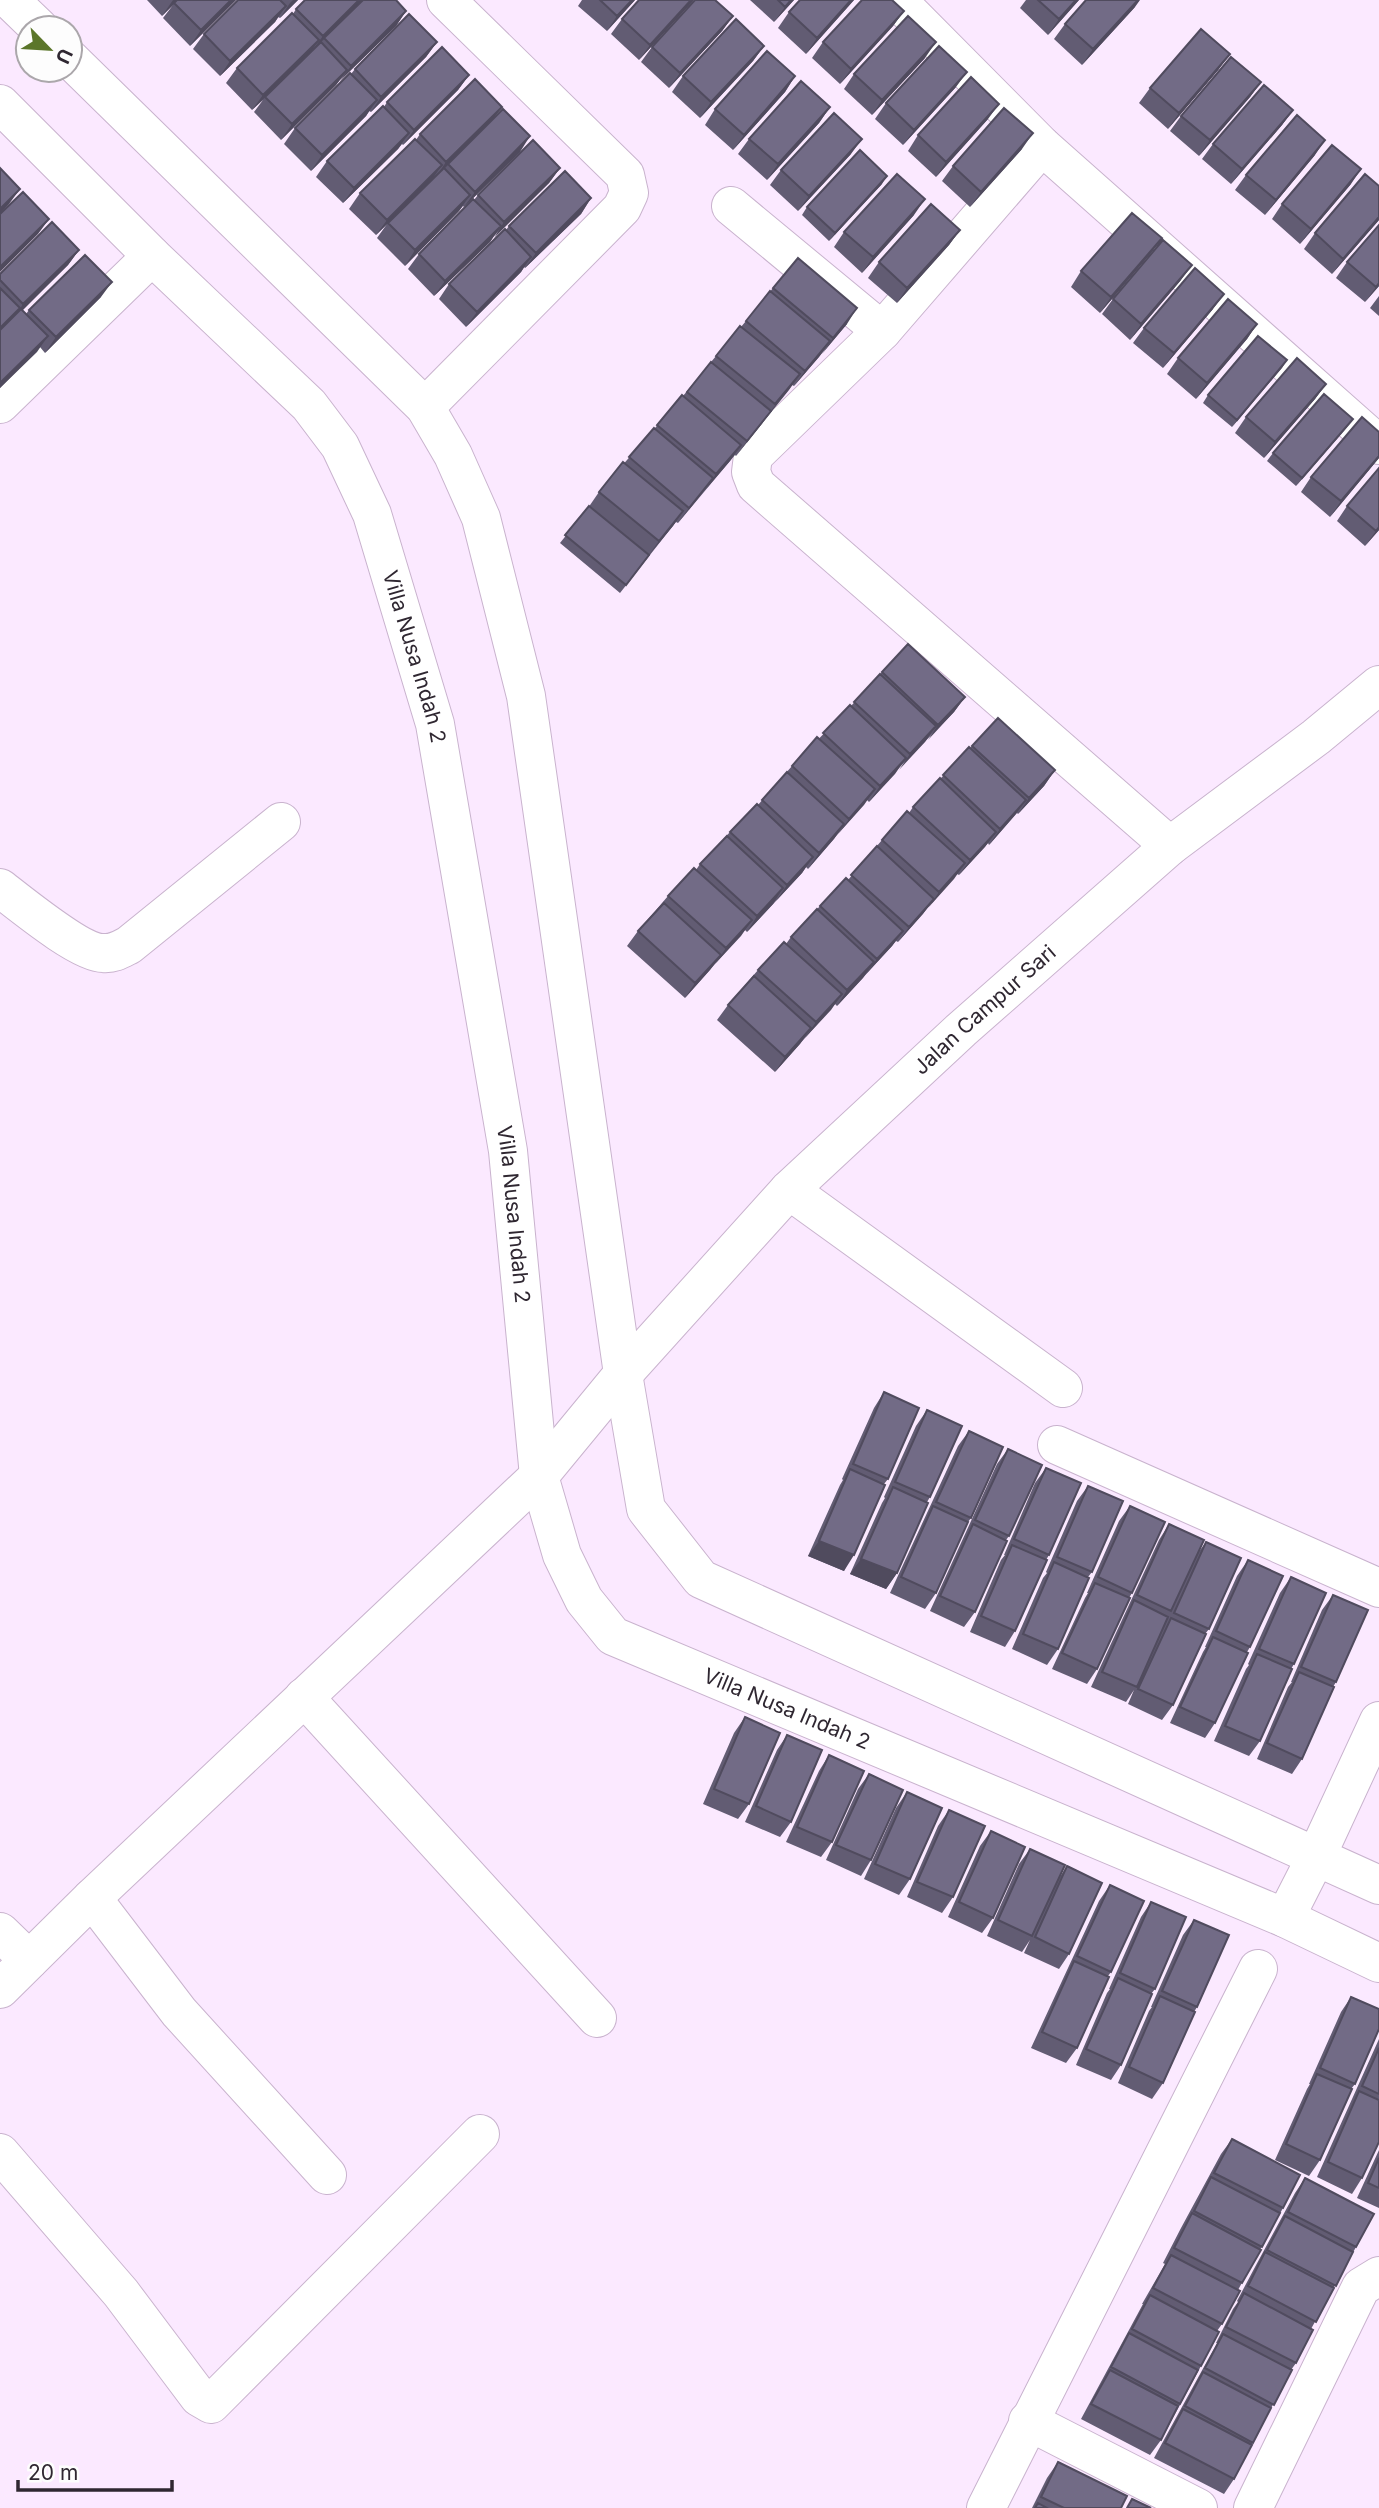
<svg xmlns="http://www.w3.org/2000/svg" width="1379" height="2508" font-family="Inter,sans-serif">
	<rect width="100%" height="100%" fill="#fbe9ff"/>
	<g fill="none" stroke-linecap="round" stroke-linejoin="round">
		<defs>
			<g id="minor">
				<path d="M10 0 39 28"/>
				<path d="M897 0 1042 146 1379 445"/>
				<path d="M70 59 425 407 453 455 481 518 526 696 623 1374 646 1509 701 1579 1379 1885"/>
				<path id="s1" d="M0 104 152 256 309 405 340 446 372 514 435 724 508 1151 539 1476 562 1555 584 1600 613 1636 1285 1918 1379 1963"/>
				<path d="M731 206 882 331 1042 146"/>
				<path d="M882 331 753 456 751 472 756 485 1170 846"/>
				<path d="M0 404 152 256"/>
				<path d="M425 407 622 208 629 193 625 175 446 0"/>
				<path d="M0 888C21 904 80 953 103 953 114 954 121 949 129 945L281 822"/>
				<path d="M789 1190 1063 1388"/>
				<path d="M1057 1445 1379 1588"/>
				<path d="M304 1697 597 2018"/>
				<path d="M92 1898 179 2012 327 2175"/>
				<path d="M1285 1918 1317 1855 1379 1721"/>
				<path d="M0 1932 29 1960"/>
				<path id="s2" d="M0 1989 92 1898 539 1476 623 1374 789 1190 961 1030 1170 846 1316 737 1379 685"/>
				<path d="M0 2153 121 2293 199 2397 211 2404 480 2134"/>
				<path d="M1028 2421 1198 2508"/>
				<path d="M986 2508 1258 1969"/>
				<path d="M1253 2508 1361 2287 1379 2276"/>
			</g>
		</defs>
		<!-- minor casing -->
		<use href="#minor" stroke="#c9b3ce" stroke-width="40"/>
		<!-- minor -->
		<use href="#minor" stroke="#fff" stroke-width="38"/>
	</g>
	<!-- wall -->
	<path fill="#625c73" d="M147 0H236L190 46 163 18 173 5 162 16Z
		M238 0H298L280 18 278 17 275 22 220 76 193 49 204 34Z
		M582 0H635L607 31 578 6Z
		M694 0 639 60 611 34 622 19Z
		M750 0H794L774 22Z
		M800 0H854L806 54 778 28 789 12Z
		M1026 0H1079L1048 35 1020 8Z
		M1135 7 1082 65 1054 39 1065 24Z
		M296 9 406 11 396 26 340 80 336 85 281 140 254 112 263 100 252 110 226 83 237 68 293 14Z
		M904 11 893 26 840 84 812 58 823 42Z
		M733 16 722 31 669 88 641 62 652 47Z
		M437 42 426 57 371 112 369 111 366 116 311 171 284 144 295 128 351 74 355 69Z
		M764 46 753 61 700 118 672 92 683 76Z
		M925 58 872 115 844 89 854 74Z
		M1219 69 1168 129 1139 103 1150 88Z
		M469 75 458 90 403 145 402 144 398 149 343 203 316 177 327 161 384 107 387 102Z
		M795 76 785 92 733 150 705 125 715 109Z
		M1261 82 1250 97 1199 156 1170 131 1181 116Z
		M956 87 903 145 875 119 886 103Z
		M830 107 819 123 767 180 738 154 749 139Z
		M1293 110 1282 125 1231 184 1202 159 1213 144Z
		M495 117 520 152 464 207 463 206 459 211 405 266 377 238 387 224 376 235 349 209 360 193 416 140 420 134Z
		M988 119 936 177 908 151 918 135Z
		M1022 149 970 207 942 181 953 166Z
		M851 154 798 211 770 185 781 170Z
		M1315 155 1265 215 1235 190 1246 175Z
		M560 168 549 183 493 237 490 242 434 296 408 269 419 254 474 200 478 195Z
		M882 184 829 241 802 215 807 207Z
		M1351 184 1300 244 1272 219 1282 204Z
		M591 198 581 214 525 268 524 267 521 272 466 327 439 299 449 284 506 230 509 226Z
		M914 215 862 273 834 247 844 232Z
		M1379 220 1332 274 1304 249 1315 233Z
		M1379 225V286L1365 302 1336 278 1347 262Z
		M960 230 949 245 897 303 868 278 879 262Z
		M1162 238 1151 253 1100 313 1071 287 1081 271Z
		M79 250 68 265 22 310 26 314 29 310 101 297 45 353 40 347 0 388V274Z
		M1181 280 1130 340 1102 314 1113 299Z
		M773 288 847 324 794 386 792 385 736 456 735 455 678 523 676 522 620 593 560 543 588 508 599 492 683 396 716 356 741 327Z
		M1379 296V316L1370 308Z
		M1213 309 1163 368 1133 343 1144 328Z
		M1257 324 1247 339 1196 399 1167 374 1178 358Z
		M1287 360 1232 427 1203 403 1208 395Z
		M1326 384 1315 399 1264 458 1235 433 1246 417Z
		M1347 427 1296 486 1267 461 1273 453Z
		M1379 458 1330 517 1301 492 1311 477Z
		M1347 506 1379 530 1365 546 1337 521Z
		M882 672 965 697 954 712 898 769 869 802 867 800 808 869 806 867 802 873 747 932 745 930 685 998 627 946 638 931 668 896 696 870 700 864 730 832 758 805 792 766 851 706Z
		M972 746 1055 770 1044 786 1018 814 1017 813 989 845 988 843 959 875 957 874 898 942 896 941 892 946 837 1006 835 1004 775 1072 717 1020 728 1005 758 970 786 944 791 937 820 906 848 880 882 840 909 813 913 807Z
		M884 1392 888 1479 884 1484 844 1571 808 1556 840 1485 843 1480 842 1479 874 1408Z
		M927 1410 930 1497 927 1502 897 1573 886 1589 850 1574 882 1503 885 1498 884 1497 916 1426Z
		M969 1431 971 1518 968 1522 936 1593 925 1609 890 1593 958 1446Z
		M1008 1449 1009 1536 1006 1540 975 1612 964 1627 930 1611 997 1464Z
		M1046 1468 1049 1555 1046 1560 1015 1631 1005 1647 970 1632 1001 1560 1005 1555H1004L1035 1483Z
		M1088 1486 1092 1572 1088 1577 1058 1649 1047 1665 1012 1649 1043 1578 1047 1573 1046 1572 1077 1501Z
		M1130 1506 1132 1593 1129 1598 1097 1669 1087 1684 1052 1669 1085 1598 1088 1593H1087L1119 1521Z
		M1169 1524 1197 1554 1206 1542 1209 1629 1205 1634 1173 1705 1162 1720 1128 1704 1134 1690 1126 1702 1091 1687 1159 1540Z
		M1248 1560 1250 1647 1247 1652 1215 1723 1205 1738 1170 1723 1203 1652 1206 1647H1205L1237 1576Z
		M1291 1577 1294 1664 1291 1669 1260 1741 1249 1756 1214 1741 1246 1669 1249 1665 1248 1664 1280 1593Z
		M1333 1595 1336 1682 1333 1687 1302 1759 1292 1774 1257 1759 1288 1687 1292 1682H1291L1322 1610Z
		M745 1717 749 1804 738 1819 703 1804 734 1733Z
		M787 1735 791 1822 780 1837 745 1822 777 1750Z
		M829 1755 832 1842 821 1857 786 1842 819 1771Z
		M869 1774 871 1860 861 1876 826 1860 858 1789Z
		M907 1792 910 1879 899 1895 864 1879 896 1808Z
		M949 1810 953 1897 942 1913 907 1897 938 1826Z
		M991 1831 993 1918 982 1933 948 1917 980 1846Z
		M1030 1849 1059 1878 1067 1866 1069 1954 1059 1969 1024 1953 1030 1940 1022 1952 987 1936 1019 1864Z
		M1110 1885 1111 1972 1108 1976 1077 2048 1066 2063 1031 2048 1099 1901Z
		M1151 1902 1155 1989 1151 1994 1121 2065 1111 2080 1076 2065 1107 1993 1110 1989H1109L1141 1917Z
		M1194 1920 1197 2007 1194 2012 1163 2083 1152 2099 1118 2083 1149 2011 1152 2007H1151L1183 1935Z
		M1351 1997 1355 2084 1351 2089 1320 2160 1309 2176 1275 2160 1307 2089 1310 2084H1309L1341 2012Z
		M1379 2039V2142L1362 2178 1352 2194 1317 2177Z
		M1232 2139 1283 2208 1238 2290 1222 2324 1217 2331 1201 2366 1161 2440 1150 2455 1081 2419 1143 2304H1142L1165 2264 1163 2263 1181 2228 1221 2154Z
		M1379 2150V2208L1357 2198Z
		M1305 2178 1356 2247 1311 2329 1296 2363 1291 2370 1234 2479 1224 2494 1154 2458 1217 2343H1216L1233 2309 1238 2302 1237 2301 1255 2267 1295 2193Z
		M1058 2462 1121 2508H1032L1047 2478Z"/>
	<!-- shaded-wall -->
	<path fill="#504b5e" d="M173 0H178L162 16Z
		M231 0H236L190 46 201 30Z
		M293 0H298L280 18 290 3Z
		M359 0H364L312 51 323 36Z
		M632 0H635L607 31 617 16Z
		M691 0H694L639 60 650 45Z
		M791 0H794L774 22 785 7Z
		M851 0H854L806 54 817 38Z
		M1076 0H1079L1048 35 1059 19Z
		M1138 0H1140L1135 7 1082 65 1093 49Z
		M286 6 275 22 220 76 230 61Z
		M406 11 396 26 340 81 351 66Z
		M904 11 893 26 840 84 851 69Z
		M733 16 722 31 669 88 680 73Z
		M319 40 308 56 252 110 263 95Z
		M437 42 426 57 371 112 381 97Z
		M936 42 925 58 872 115 882 100Z
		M764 46 753 61 700 118 711 102Z
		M1230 54 1219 69 1168 129 1179 113Z
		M347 70 336 85 281 140 292 124Z
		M967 72 956 87 903 145 914 130Z
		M469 75 458 90 403 145 414 130Z
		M795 76 785 92 733 150 744 135Z
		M1261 82 1250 97 1199 156 1210 140Z
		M377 100 366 116 311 171 322 155Z
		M999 104 988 119 936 177 946 162Z
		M502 107 491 122 436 177 446 162Z
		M830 107 819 123 767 180 778 164Z
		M1293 110 1282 125 1231 184 1242 169Z
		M409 133 398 149 343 203 354 188Z
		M1033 133 1022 149 970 207 981 192Z
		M530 136 520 152 464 207 475 192Z
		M862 139 851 154 798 211 809 196Z
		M1325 140 1315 155 1265 215 1276 200Z
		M442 165 431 181 376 235 387 220Z
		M560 168 549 183 494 238 504 222Z
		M1361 169 1351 184 1300 244 1311 229Z
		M887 176 882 184 829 241 835 233Z
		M20 189 9 204 0 214V209Z
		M470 195 459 211 405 266 415 250Z
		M591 198 581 214 525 268 536 253Z
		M925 199 914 215 862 273 873 257Z
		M1379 217V220L1332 274 1343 259Z
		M49 219 38 234 0 272V267Z
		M501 226 490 242 434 296 445 281Z
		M960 230 949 245 897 303 907 288Z
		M1162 238 1151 253 1100 313 1111 297Z
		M79 250 68 265 13 320 23 304Z
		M531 257 521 272 466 327 477 312Z
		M1192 265 1181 280 1130 340 1141 324Z
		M112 282 101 297 45 353 56 337Z
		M1379 283V286L1365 302 1376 287Z
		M1224 294 1213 309 1163 368 1174 353Z
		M857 308 847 324 822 354 833 338Z
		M1257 324 1247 339 1196 399 1207 383Z
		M48 336 37 352 0 388V383Z
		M830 341 819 357 794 386 805 371Z
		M1287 360 1282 368 1232 427 1237 420Z
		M800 374 789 390 736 456 747 441Z
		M1326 384 1315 399 1264 458 1275 442Z
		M1353 419 1347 427 1296 486 1302 478Z
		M741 445 730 461 706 489 716 474Z
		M1379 456V458L1330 517 1341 501Z
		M713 478 702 493 678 523 689 508Z
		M683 511 673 526 648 556 659 541Z
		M1379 527V530L1365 546Z
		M965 697 954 712 928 740 938 725Z
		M936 726 925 742 899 770 910 754Z
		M906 758 895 774 869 802 880 786Z
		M1055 770 1044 786 1018 814 1029 798Z
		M875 789 864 805 838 834 849 819Z
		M1026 800 1015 815 989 845 1000 829Z
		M844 824 834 839 808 869 819 853Z
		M996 832 985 847 959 875 970 860Z
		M813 857 802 873 776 901 787 885Z
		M965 863 954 879 928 908 939 892Z
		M783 888 773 904 747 932 757 916Z
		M934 899 923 914 898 942 909 927Z
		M752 920 741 936 715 964 726 948Z
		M903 931 892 946 866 974 877 959Z
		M721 955 710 970 685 998 695 983Z
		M874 962 863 978 837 1006 847 990Z
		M842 994 831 1010 805 1038 816 1022Z
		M811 1028 800 1044 775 1072 785 1057Z
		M819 1541 854 1555 844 1571 808 1556Z
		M861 1559 897 1573 886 1589 850 1574Z"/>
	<!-- building -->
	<path fill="#726b86" stroke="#504b5e" stroke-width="2" d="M177 0H231L201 30 174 3Z
		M238 0H280L286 6 230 61 204 34Z
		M305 0H359L323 36 296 9Z
		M363 0H396L406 11 351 66 324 38Z
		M600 0H632L617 16Z
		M639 0H691L650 45 622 19Z
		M695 0H715L733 16 680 73 652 47Z
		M778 0H791L785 7Z
		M800 0H851L817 38 789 12Z
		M862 0H892L904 11 851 69 823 42Z
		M1038 0H1076L1059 19Z
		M1086 0H1138L1093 49 1065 24Z
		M292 13 319 40 263 95 237 68Z
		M409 14 437 42 381 97 355 69Z
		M908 16 936 42 882 100 854 74Z
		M736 19 764 46 711 102 683 76Z
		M1201 29 1230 54 1179 113 1150 88Z
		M321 42 347 70 292 124 265 97Z
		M939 46 967 72 914 130 886 103Z
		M442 47 469 75 414 130 387 102Z
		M767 51 795 76 744 135 715 109Z
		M1231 57 1261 82 1210 140 1181 116Z
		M350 73 377 100 322 155 295 128Z
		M971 77 999 104 946 162 918 135Z
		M475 79 502 107 446 162 420 134Z
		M801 81 830 107 778 164 749 139Z
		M1264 85 1293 110 1242 169 1213 144Z
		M383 106 409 133 354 188 327 161Z
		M1004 108 1033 133 981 192 953 166Z
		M503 109 530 136 475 192 448 164Z
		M834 113 862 139 809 196 781 170Z
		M1297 115 1325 140 1276 200 1246 175Z
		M415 139 442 165 387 220 360 193Z
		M533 140 560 168 504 222 478 195Z
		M1332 145 1361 169 1311 229 1282 204Z
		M860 150 887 176 835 233 807 207Z
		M0 168 20 189 0 209Z
		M444 168 470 195 415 250 388 223Z
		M565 171 591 198 536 253 509 226Z
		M897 174 925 199 873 257 844 232Z
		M1365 174 1379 186V217L1343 259 1315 233Z
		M23 192 49 219 0 267V214Z
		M473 199 501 226 445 281 419 254Z
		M931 204 960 230 907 288 879 262Z
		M1132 213 1162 238 1111 297 1081 271Z
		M52 222 79 250 23 304 0 280V274Z
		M1379 225V283L1376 287 1347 262Z
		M505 229 531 257 477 312 449 284Z
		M1163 240 1192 265 1141 324 1113 299Z
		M85 255 112 282 56 337 29 310Z
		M798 258 857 308 833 338 773 288Z
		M1195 268 1224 294 1174 353 1144 328Z
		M0 288 20 308 0 328Z
		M770 291 830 341 805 371 746 321Z
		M1228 299 1257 324 1207 383 1178 358Z
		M21 309 48 336 0 383V330Z
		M740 326 800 374 775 404 716 356Z
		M1258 336 1287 360 1237 420 1208 395Z
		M1297 358 1326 384 1275 442 1246 417Z
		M711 362 771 411 747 441 687 392Z
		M1324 394 1353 419 1302 478 1273 453Z
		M682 395 741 445 716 474 657 425Z
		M1362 417 1379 432V456L1341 501 1311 477Z
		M654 428 713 478 689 508 629 457Z
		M623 462 683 511 659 541 599 492Z
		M1379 468V527L1376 531 1347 506Z
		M589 506 649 555 626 585 565 535Z
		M908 644 965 697 938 725 882 672Z
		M880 674 936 726 910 754 854 702Z
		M850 705 906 758 880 786 823 733Z
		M998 718 1055 770 1029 798 972 746Z
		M817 737 875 789 849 819 792 766Z
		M969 747 1026 800 1000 829 943 775Z
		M787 772 844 824 819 853 762 800Z
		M940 778 996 832 970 860 913 807Z
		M757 804 813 857 787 885 730 832Z
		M907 811 965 863 939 892 882 840Z
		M727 836 783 888 757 916 700 864Z
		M877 846 934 899 909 927 851 875Z
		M694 868 752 920 726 948 668 896Z
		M846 878 903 931 877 959 820 906Z
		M664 903 721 955 695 983 638 931Z
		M817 909 874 962 847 990 791 937Z
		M784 942 842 994 816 1022 758 970Z
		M754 976 811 1028 785 1057 728 1005Z
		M884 1392 919 1408 888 1479 853 1464Z
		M927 1410 962 1426 930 1497 895 1482Z
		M969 1431 1003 1447 971 1518 936 1502Z
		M1008 1449 1042 1465 1009 1536 975 1520Z
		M1046 1468 1081 1483 1049 1555 1014 1539Z
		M850 1469 885 1485 854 1555 819 1541Z
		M1088 1486 1123 1501 1092 1572 1057 1557Z
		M893 1487 928 1503 897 1573 861 1559Z
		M933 1506 968 1522 936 1593 901 1577Z
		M1130 1506 1165 1522 1132 1593 1098 1577Z
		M973 1524 1007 1541 975 1612 940 1596Z
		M1169 1524 1204 1540 1171 1611 1137 1595Z
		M1206 1542 1241 1558 1209 1629 1174 1613Z
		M1012 1545 1047 1560 1015 1631 981 1616Z
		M1248 1560 1283 1576 1250 1647 1216 1631Z
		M1054 1562 1089 1578 1058 1649 1023 1634Z
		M1291 1577 1326 1593 1294 1664 1259 1649Z
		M1095 1583 1130 1598 1097 1669 1062 1653Z
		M1333 1595 1368 1610 1336 1682 1301 1667Z
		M1134 1600 1168 1617 1137 1687 1102 1672Z
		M1171 1618 1206 1634 1173 1705 1138 1689Z
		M1213 1637 1248 1653 1215 1723 1180 1707Z
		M1257 1654 1292 1669 1260 1741 1225 1726Z
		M1299 1672 1334 1687 1302 1759 1267 1743Z
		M745 1717 780 1733 749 1804 714 1789Z
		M787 1735 822 1750 791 1822 756 1806Z
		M829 1755 864 1771 832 1842 797 1827Z
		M869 1774 903 1790 871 1860 836 1845Z
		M907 1792 942 1808 910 1879 875 1864Z
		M949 1810 985 1826 953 1897 917 1882Z
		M991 1831 1025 1847 993 1918 959 1902Z
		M1030 1849 1065 1865 1032 1936 998 1920Z
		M1067 1866 1102 1883 1069 1954 1035 1937Z
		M1110 1885 1144 1901 1111 1972 1077 1956Z
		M1151 1902 1186 1917 1155 1989 1120 1973Z
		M1194 1920 1229 1935 1197 2007 1162 1991Z
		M1074 1961 1109 1977 1077 2048 1042 2032Z
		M1118 1978 1152 1994 1121 2065 1086 2049Z
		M1160 1996 1195 2012 1163 2083 1129 2067Z
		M1351 1997 1379 2009V2029L1355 2084 1320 2068Z
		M1379 2048V2094L1362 2086Z
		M1317 2074 1352 2089 1320 2160 1286 2144Z
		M1359 2091 1379 2100V2142L1362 2178 1328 2162Z
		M1232 2139 1300 2175 1283 2208 1214 2173Z
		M1379 2158V2188L1368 2183Z
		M1211 2177 1280 2213 1262 2247 1194 2211Z
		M1305 2178 1374 2214 1356 2247 1288 2212Z
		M1192 2213 1261 2250 1242 2283 1174 2248Z
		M1285 2216 1353 2252 1336 2286 1267 2250Z
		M1265 2252 1334 2288 1316 2322 1248 2286Z
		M1171 2255 1240 2291 1222 2324 1153 2288Z
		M1244 2293 1313 2330 1296 2363 1226 2327Z
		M1150 2295 1219 2332 1201 2366 1132 2329Z
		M1129 2333 1198 2370 1180 2404 1111 2367Z
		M1223 2334 1292 2370 1274 2405 1205 2368Z
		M1110 2370 1178 2406 1161 2440 1091 2404Z
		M1203 2372 1271 2408 1253 2443 1185 2406Z
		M1183 2409 1252 2445 1234 2479 1165 2443Z
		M1058 2462 1127 2496 1121 2508H1064L1041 2497Z
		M1132 2499 1151 2508H1127Z
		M1038 2503 1047 2508H1035Z"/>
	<g text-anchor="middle" stroke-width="7" stroke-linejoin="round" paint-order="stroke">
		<!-- street labels -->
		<g font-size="21" fill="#2f2731" stroke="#fdfdfd">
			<text dy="7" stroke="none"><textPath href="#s1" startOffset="707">Villa Nusa Indah 2</textPath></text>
			<text dy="7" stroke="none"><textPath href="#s2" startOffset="1390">Jalan Campur Sari</textPath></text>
			<text dy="7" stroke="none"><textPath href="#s1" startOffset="1274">Villa Nusa Indah 2</textPath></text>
			<text dy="7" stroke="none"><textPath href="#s1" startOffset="1904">Villa Nusa Indah 2</textPath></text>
		</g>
	</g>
	<!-- north arrow -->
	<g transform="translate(49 49) rotate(115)"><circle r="33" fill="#fdfdfd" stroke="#aba7ab" stroke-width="2"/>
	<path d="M0-5L12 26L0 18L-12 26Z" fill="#5b762a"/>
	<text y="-10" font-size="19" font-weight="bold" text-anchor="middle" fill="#2f2731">U</text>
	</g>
	<!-- scale -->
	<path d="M18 2480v10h154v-10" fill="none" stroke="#2f2731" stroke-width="3.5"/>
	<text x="28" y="2480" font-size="21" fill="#2f2731" stroke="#fdfdfd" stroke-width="5" paint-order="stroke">20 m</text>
</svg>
